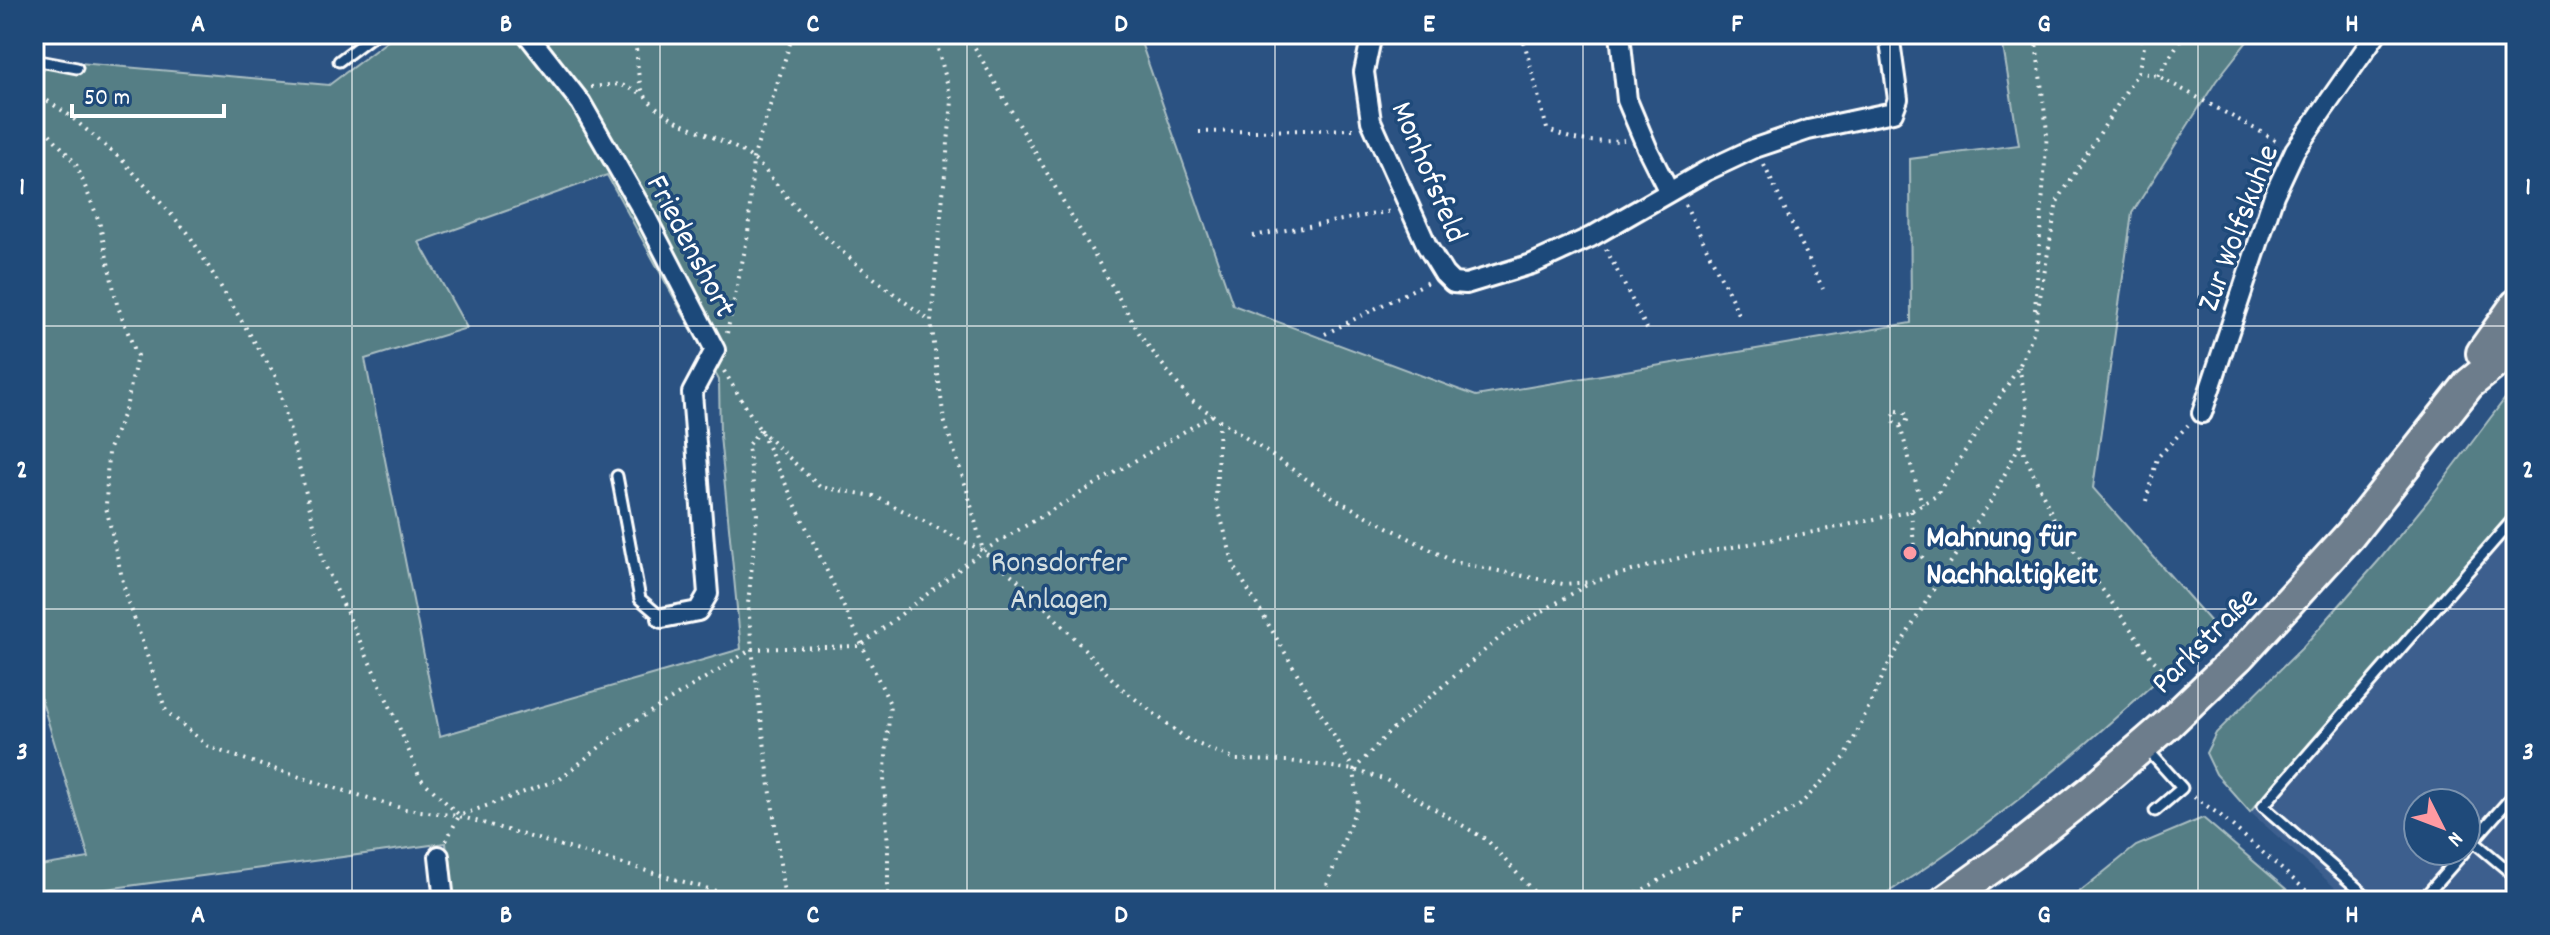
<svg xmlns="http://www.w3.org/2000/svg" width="2550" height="935" font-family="Dekko,sans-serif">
	<rect width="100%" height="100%" fill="#2b5282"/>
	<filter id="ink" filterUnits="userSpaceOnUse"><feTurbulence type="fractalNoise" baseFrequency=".0125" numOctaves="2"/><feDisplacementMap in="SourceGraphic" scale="16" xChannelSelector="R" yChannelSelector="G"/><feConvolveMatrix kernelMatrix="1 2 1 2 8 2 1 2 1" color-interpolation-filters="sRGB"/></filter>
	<g filter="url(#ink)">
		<!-- built -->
		<path fill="#3d5f8e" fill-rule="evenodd" d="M2516 513V873L2492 901H2350L2250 812ZM2418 803H2466V851H2418Z"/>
		<!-- green -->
		<path fill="#547e85" stroke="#aabec2" stroke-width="2" fill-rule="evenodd" d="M397 34H1138L1233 305 1476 396 1911 323 1910 159 2019 145 2001 34H2253L2216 81 2132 213 2093 488 2212 623 2206 635C2103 732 1995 827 1874 901H451L446 843 99 890 96 901H34V867L89 858 34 675V59L329 85ZM607 175 719 380 720 436 741 649 440 736 365 359 467 328 419 242Z
			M2516 384V513L2250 812 2216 774 2206 753 2216 733 2301 649 2381 558 2427 502Z
			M2203 818 2300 901H2068L2136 846Z"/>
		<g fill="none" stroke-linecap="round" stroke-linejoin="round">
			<defs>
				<path id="lane" d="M34 60 77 68
					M339 61 375 34
					M617 476 640 599 662 618
					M2146 748 2182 788 2155 811
					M2473 841 2516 877
					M2466 849 2516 792
					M2372 901 2263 806 2516 516
					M2421 901 2465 851"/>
				<path id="street" d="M527 34 581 103 644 213 715 350 692 393 708 594 698 611 662 618
					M1372 34 1364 72 1371 121 1427 246 1444 274 1453 283 1466 284 1532 264 1591 237 1706 171 1755 148 1808 130 1893 112 1898 99 1889 34
					M1620 34 1627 100 1648 150 1669 192
					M2202 413 2274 195 2295 150 2376 34
					M439 856 444 901"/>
				<path id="primary" d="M2482 353 2516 305
					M1945 901 2020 847 2092 790 2167 725 2238 657 2350 535 2469 384 2495 363 2516 338"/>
			</defs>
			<!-- lane casing -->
			<use href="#lane" stroke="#fff" stroke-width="15"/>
			<!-- street casing -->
			<use href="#street" stroke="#fff" stroke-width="24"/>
			<!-- primary casing -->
			<use href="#primary" stroke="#fff" stroke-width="36"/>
			<!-- path -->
			<path stroke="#fff" stroke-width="4" stroke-dasharray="2 6" stroke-linecap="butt" d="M631 34C641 51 634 75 644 94 662 124 728 137 754 160 771 174 783 195 799 211 839 252 885 288 931 321
				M934 34 952 101 931 321 944 420 967 490 983 551
				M967 34 1142 338 1189 399 1337 500 1454 562 1563 584 1592 582 1690 555 1824 530 1911 511 1936 496 2019 367 2034 331 2057 202 2138 72 2144 47 2141 34
				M1522 34 1547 129C1573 142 1595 143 1624 140
				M2480 36 2481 34
				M2138 72 2158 76 2279 142
				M2158 76 2184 34
				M591 87 619 84 644 94
				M34 92 69 115 123 161 188 233 276 377 324 563 394 715 420 778 458 814
				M34 116 76 164 99 221 117 304 137 356 126 408 108 451 106 507 125 591 166 711 209 747 264 766 404 809 459 816 729 895 736 901
				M1199 132 1357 129
				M1764 165 1823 289
				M1685 204 1739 314
				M1253 236 1392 211
				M1606 249 1649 333
				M2035 310 2047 131 2035 34
				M727 333 748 235 753 159 793 34
				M1325 334 1430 281
				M724 371 760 430 890 704 884 782 888 846V901
				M1897 411 1904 412 1908 417 1906 423 1900 426 1894 422 1893 416Z
				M1219 420 1216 500 1234 566 1354 770 1358 803 1321 901
				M1900 426 1922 504
				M760 430 820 487 874 496 983 551 1026 587 1120 687 1188 740 1236 760 1289 761 1354 770 1386 780 1487 840 1542 901
				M760 430 748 445 757 515 748 604 752 649 785 901
				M2020 444 2058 528 2153 660 2171 676
				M2146 501 2157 458 2188 425
				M1911 511 1914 546 1939 580
				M1354 770 1390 731 1504 634 1590 583
				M2194 797 2220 815 2318 901
				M446 841 459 816 560 779 621 730 752 649 860 646 983 551 1212 415
				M1623 901 1681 868 1799 806 1846 756 1887 667 1939 580 1991 501 2020 444 2028 410 2019 367"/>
			<!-- lane -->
			<use href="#lane" stroke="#1f4a7a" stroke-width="9"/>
			<!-- street -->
			<use href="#street" stroke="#1f4a7a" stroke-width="18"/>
			<!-- primary -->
			<use href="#primary" stroke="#6d7d8c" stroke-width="30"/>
		</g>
	</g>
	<!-- grid -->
	<path fill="none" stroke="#fff" stroke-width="2" stroke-opacity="0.55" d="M352 34V901M660 34V901M967 34V901M1275 34V901M1583 34V901M1890 34V901M2198 34V901M34 326H2516M34 609H2516"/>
	<!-- markers -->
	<circle fill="#ff9aa2" stroke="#1f4a7a" stroke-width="3" cx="1910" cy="553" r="8"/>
	<g text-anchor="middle" stroke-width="7" stroke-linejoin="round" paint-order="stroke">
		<!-- street labels -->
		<g font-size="32" fill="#fff" stroke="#1f4a7a">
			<text transform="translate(1431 171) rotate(67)" y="11">Monhofsfeld</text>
			<text transform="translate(2236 227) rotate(-69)" y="11">Zur Wolfskuhle</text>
			<text transform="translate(693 245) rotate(62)" y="11">Friedenshort</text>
			<text transform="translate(2203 639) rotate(-45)" y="11">Parkstraße</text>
		</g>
		<!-- poi labels -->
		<g font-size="32" font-weight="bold" fill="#fff" stroke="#1f4a7a" text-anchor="start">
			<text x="1926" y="546">Mahnung für<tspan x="1926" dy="37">Nachhaltigkeit</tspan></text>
		</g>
		<!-- park labels -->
		<g font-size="32" fill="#d4dfe0" stroke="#1f4a7a">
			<text x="1059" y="571">Ronsdorfer<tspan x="1059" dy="37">Anlagen</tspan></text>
		</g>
	</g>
	<!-- margin -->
	<rect width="2550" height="935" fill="none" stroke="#1f4a7a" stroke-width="88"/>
	<!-- north arrow -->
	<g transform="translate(2442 827) rotate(132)"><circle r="38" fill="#1f4a7a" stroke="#7992af" stroke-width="2"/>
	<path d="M0-6L14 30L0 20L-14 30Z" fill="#ff9aa2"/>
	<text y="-12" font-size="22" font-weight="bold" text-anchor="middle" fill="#ffffff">N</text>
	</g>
	<!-- scale -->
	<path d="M72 104v12h152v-12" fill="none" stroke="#ffffff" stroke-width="4"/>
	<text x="84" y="104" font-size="24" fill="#ffffff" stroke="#1f4a7a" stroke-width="6" paint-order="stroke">50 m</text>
	<rect x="44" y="44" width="2462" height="847" fill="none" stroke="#fff" stroke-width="3"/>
	<g font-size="26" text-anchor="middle" font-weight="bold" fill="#fff">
		<text x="198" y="31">A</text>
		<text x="506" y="31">B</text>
		<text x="813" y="31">C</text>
		<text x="1121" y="31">D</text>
		<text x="1429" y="31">E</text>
		<text x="1737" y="31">F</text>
		<text x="2044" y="31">G</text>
		<text x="2352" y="31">H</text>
		<text x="22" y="194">1</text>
		<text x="2528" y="194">1</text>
		<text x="22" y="477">2</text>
		<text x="2528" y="477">2</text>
		<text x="22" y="759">3</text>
		<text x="2528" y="759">3</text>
		<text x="198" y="922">A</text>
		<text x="506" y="922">B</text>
		<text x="813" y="922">C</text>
		<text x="1121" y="922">D</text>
		<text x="1429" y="922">E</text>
		<text x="1737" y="922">F</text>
		<text x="2044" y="922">G</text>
		<text x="2352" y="922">H</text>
	</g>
</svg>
